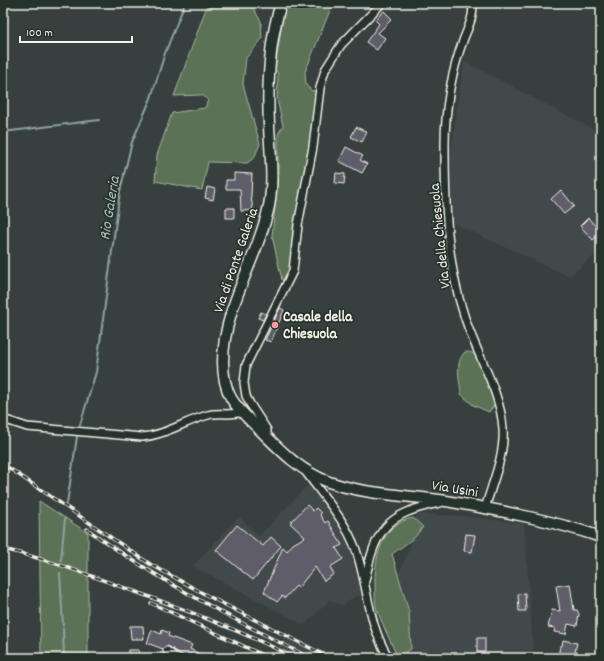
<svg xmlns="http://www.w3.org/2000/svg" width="604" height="661" font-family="Dekko,sans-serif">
	<rect width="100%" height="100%" fill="#37403f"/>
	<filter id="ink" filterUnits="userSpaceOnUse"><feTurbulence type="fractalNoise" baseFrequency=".025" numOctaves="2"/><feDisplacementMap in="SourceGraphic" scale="8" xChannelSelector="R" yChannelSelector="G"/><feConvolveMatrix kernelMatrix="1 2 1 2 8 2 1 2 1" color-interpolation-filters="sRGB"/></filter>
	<g filter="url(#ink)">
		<!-- built -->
		<path fill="#43494c" d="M464 61 598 132 601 130V250L569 276 453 223 450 158Z
			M308 485 329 510 348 541 359 586 363 597 355 596 342 606 330 600 304 625 193 566 239 517 259 536Z
			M420 514 462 516 524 524 534 658H404L402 655 411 649 409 612 398 575 414 538 423 527 413 518Z
			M287 633 316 648 335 658H273Z"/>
		<!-- green -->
		<path fill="#5b7256" stroke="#a8b29f" d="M208 3H250L261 21 262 39 246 58 243 84 260 144 254 158 247 163 208 162 202 190 155 181 157 155 172 113 205 108 208 100 202 95 174 96Z
			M287 3H333L305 72 306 85 312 91 318 90 315 116 289 278 285 283 282 280 272 236 278 177V134L283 126 277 99 278 73 275 70 284 9Z
			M465 352C467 352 470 352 472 353 482 358 494 393 495 404L489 412 473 405 461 394C460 380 454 363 465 352Z
			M39 501 88 533V658H41Z
			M413 518 423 527 414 538 392 554 409 612 411 649 402 655 395 652C389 637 381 622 376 607 375 601 375 594 375 588 374 560 380 524 413 518Z"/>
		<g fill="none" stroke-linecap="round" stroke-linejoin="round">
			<!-- stream -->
			<path stroke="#8ea2a1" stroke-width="2" d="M3 132 99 120
				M80 425 96 372 120 191 132 142 151 98 165 53 185 3
				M67 503 77 437
				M61 560 65 518
				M60 573 63 626
				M63 629 64 658"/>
		</g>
		<!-- building -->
		<path fill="#5e5d69" stroke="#f4f1e8" d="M384 11 392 19 378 33 385 38 377 50 366 42 379 24 375 20Z
			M356 127 367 132 362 142 351 137Z
			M346 147 363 156 360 160 367 164 362 173 339 161Z
			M234 173 252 174 251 196 253 210 241 211 240 189H226V180H234Z
			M336 173 345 174 344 184 335 183Z
			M207 187 215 189 213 200 205 198Z
			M561 190 574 206 564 214 551 199Z
			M226 208H234V218H226Z
			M588 218 601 232 593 240 580 226Z
			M280 308 284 310 271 342 265 340Z
			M261 312 266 314 263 320 258 318Z
			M307 505 313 511 316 508 321 513 320 515 325 523 328 521 342 545 336 548 343 559 330 567 334 574 324 581 315 567 298 588 296 586 285 598 282 596 277 602 264 592 283 547 287 551 293 544 305 537 290 523Z
			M237 525 263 546 271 537 281 546 253 580 216 550Z
			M466 534 475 535 472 552 464 551Z
			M570 584 574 610H577L579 614 577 626 568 624 566 634 554 632 555 628 548 627 552 610 560 611 556 586Z
			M525 593 526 611H519L518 594Z
			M130 626H143L144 639H131Z
			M152 630 161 634 162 630 169 633 168 636 192 645 190 649 208 658H187L168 646 163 649 147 643Z
			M477 638H485V652H477Z
			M563 640 577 643 575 652 593 655 592 658 558 657 560 646H562Z
			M128 650H139L138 658H128Z"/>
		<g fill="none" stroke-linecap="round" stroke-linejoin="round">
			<defs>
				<path id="minor" d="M472 3C475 14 468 28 464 38 451 73 445 107 445 144 445 201 446 261 464 315 475 352 501 391 503 429 505 455 492 483 485 509
					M3 419 27 427 142 437C165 435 186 421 208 415 219 412 230 416 242 412
					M267 437V430L250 404 246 396 244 383 246 365 293 271 298 225 313 147 320 88 325 70 341 45 382 3
					M305 471C323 496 346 521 356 550 368 586 368 626 389 658
					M365 581C375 530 386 513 440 503
					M167 651 176 658"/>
				<path id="secondary" d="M281 3C269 42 267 84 269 125 270 152 274 179 269 206 258 259 223 307 223 362 223 375 225 387 231 398 238 410 249 419 258 428 280 450 300 471 329 482 366 495 408 495 446 501 498 510 551 520 601 537"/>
			</defs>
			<!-- minor casing -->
			<use href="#minor" stroke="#f4f1e8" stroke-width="10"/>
			<!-- secondary casing -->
			<use href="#secondary" stroke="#f4f1e8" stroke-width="13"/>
			<!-- minor -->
			<use href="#minor" stroke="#26332d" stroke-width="7"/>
			<!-- secondary -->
			<use href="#secondary" stroke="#26332d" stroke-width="10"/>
			<defs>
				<path id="rail" d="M3 464 150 564 208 596 330 658
					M87 529C157 580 233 619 310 658
					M3 549C43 558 81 572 119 586 179 607 238 629 295 658
					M151 603 269 658"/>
			</defs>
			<!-- rail casing -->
			<use href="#rail" stroke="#f4f1e8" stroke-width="3.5"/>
			<!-- rail -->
			<use href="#rail" stroke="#26332d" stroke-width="2" stroke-dasharray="6" stroke-linecap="butt"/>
		</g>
	</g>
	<!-- markers -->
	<circle fill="#ff9aa2" stroke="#26332d" stroke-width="1.5" cx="275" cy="325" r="4"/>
	<g text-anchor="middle" stroke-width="3.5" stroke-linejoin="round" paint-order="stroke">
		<!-- street labels -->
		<g font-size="15" fill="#f4f1e8" stroke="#26332d">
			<text transform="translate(439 236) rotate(-96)" y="5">Via della Chiesuola</text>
			<text transform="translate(235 260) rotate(-71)" y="5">Via di Ponte Galeria</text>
			<text transform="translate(455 488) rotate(9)" y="5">Via Usini</text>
		</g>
		<!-- poi labels -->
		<g font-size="15" font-weight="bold" fill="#f4f1e8" stroke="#26332d" text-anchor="start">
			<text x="283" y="321">Casale della<tspan x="283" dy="17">Chiesuola</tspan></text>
		</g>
		<!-- water labels -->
		<g font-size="16" font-style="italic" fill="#b0bcb8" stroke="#26332d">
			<text transform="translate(108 208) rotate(-81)" y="6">Rio Galeria</text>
		</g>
	</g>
	<!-- margin -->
	<rect width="604" height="661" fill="none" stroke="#26332d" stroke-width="16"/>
	<rect x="8" y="8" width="588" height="645" fill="none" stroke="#f4f1e8" stroke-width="1.5" filter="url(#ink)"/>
	<!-- scale -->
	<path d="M20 36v6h112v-6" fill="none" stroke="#f4f1e8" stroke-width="2"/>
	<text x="26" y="36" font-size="12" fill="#f4f1e8" stroke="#26332d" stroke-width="3" paint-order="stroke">100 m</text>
</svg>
